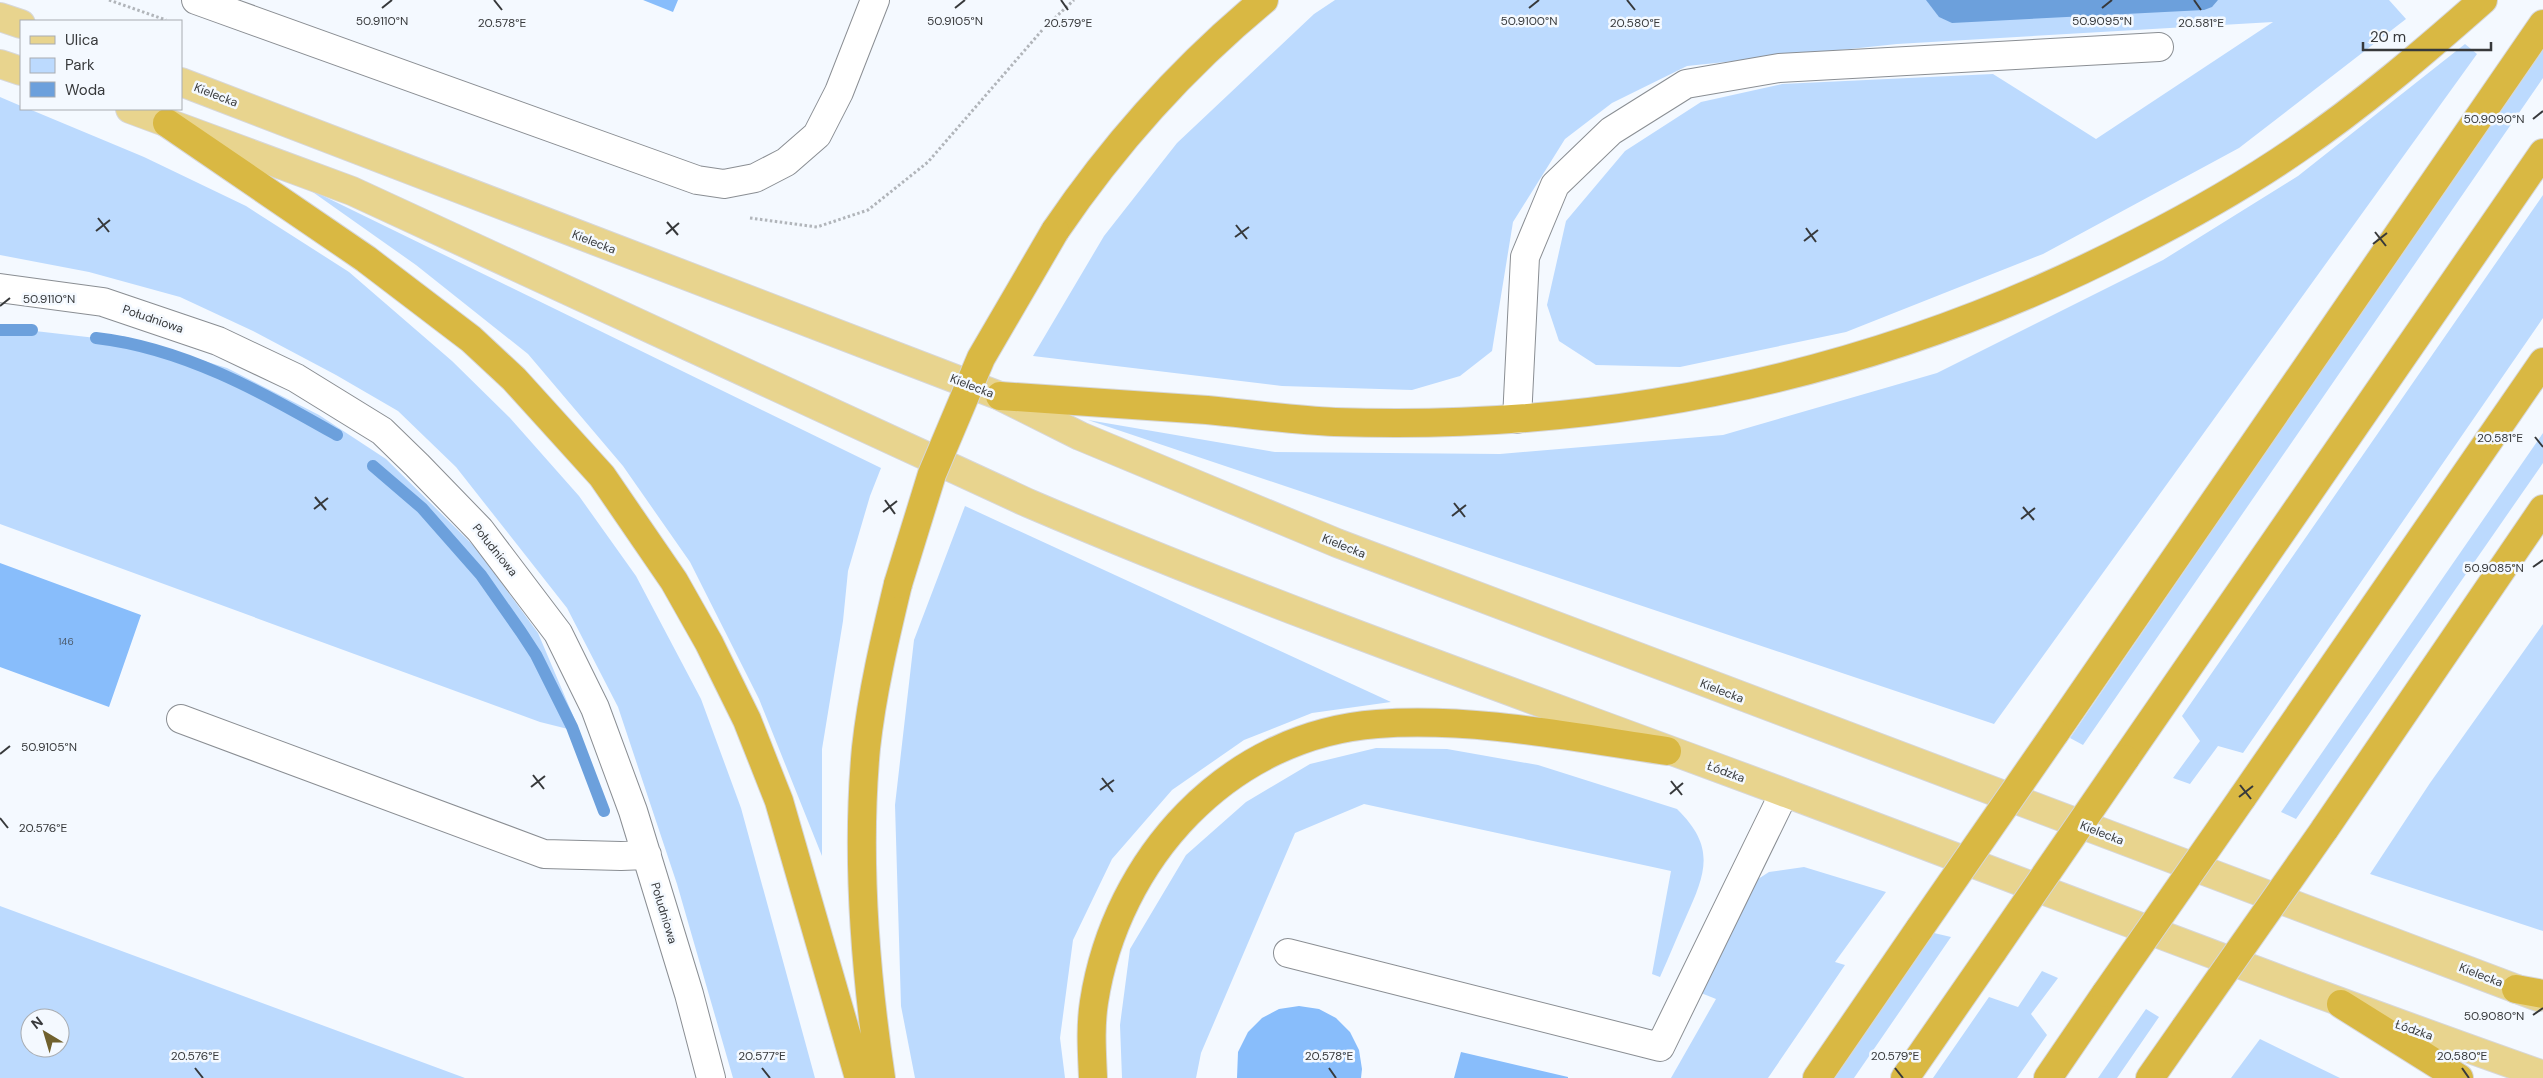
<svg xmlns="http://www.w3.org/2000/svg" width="2543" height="1078" font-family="'DM Sans',sans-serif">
	<rect width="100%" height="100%" fill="#f4f9ff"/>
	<!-- green -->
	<path fill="#bcdafe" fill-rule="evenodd" d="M1335 0H2389L2406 19 2239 148 2043 254 1846 332 1680 367 1596 365 1559 341 1547 305 1566 221 1625 151 1701 102 1782 84 1993 74 2096 139 2273 22 1897 44 1687 66 1612 103 1565 139 1513 222 1492 351 1460 376 1412 390 1282 386 1033 356 1104 236 1177 143 1314 14Z
		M2465 44 2477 54 1994 724 1088 420 1275 452 1500 454 1723 435 1937 373 2163 260 2298 176Z
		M2543 47V78L2083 745 2070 738Z
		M0 97 21 106V109H29L144 157 246 206 349 272 452 361 510 418 579 496 636 576 701 699 741 808 815 1078H733L677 884 618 707 567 608 456 467 398 411 336 375 253 331 180 297 89 272 0 255Z
		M307 188 881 468 870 496 848 571 843 621 822 749V856L759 699 690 562 623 466 528 354 416 265Z
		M2543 195V318L2243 753 2218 746 2190 784 2173 778 2200 741 2182 716Z
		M0 327 96 338 123 336 227 368 319 415 386 459 475 547 538 633 580 732 540 722 0 524Z
		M2543 433V463L2296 819 2281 812Z
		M965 506 1391 702 1312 713 1244 740 1172 790 1112 859 1073 940 1060 1038 1065 1078H915L901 1006 895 805 914 640Z
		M2543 624V931L2370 874 2430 783Z
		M1376 748 1447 749 1538 765 1677 809C1716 847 1706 873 1686 917 1677 937 1669 957 1660 977L1652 974 1671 871 1364 804 1295 833 1201 1053 1196 1078H1122L1120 1025 1130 949 1186 855 1246 802 1310 764Z
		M1804 867 1886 892 1835 962 1845 965 1768 1078H1671L1716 999 1701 993 1755 881 1769 872Z
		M0 906 465 1078H0ZM30 1018H60V1048H30Z
		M1934 933 1951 937 1854 1078H1834Z
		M2042 971 2058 978 2031 1014 2047 1035 2017 1078H1933L1989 997 2018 1007Z
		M2146 1009 2159 1017 2117 1078H2098Z
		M2260 1039 2340 1078H2231Z"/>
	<!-- water -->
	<path fill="#6ca0dc" d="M1926 0H2218L2212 7 2204 10 1952 23 1939 17Z"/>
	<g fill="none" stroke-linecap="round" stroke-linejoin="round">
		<!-- stream -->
		<path stroke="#6ca0dc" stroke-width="12" d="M0 330H32
			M96 338C184 348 261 392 337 435
			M373 466 422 508 481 575 521 632 536 655 572 727 604 811"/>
	</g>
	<!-- building -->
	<path fill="#88bdfb" d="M643 0H678L673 12Z
		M0 563 141 615 109 707 0 667Z
		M1299 1006 1319 1009 1336 1018 1350 1032 1359 1050 1362 1069 1361 1078H1237L1238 1052 1248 1032 1262 1018 1279 1009Z
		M1461 1052 1568 1077V1078H1454Z"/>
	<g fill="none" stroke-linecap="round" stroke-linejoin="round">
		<defs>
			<path id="minor" d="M196 0 697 180 724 184 755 178 786 162 817 135 839 92 875 0
				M0 288 103 302 218 341 296 378 382 431 417 465 480 530 558 633 595 708 633 811 689 994 711 1078
				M1517 419 1525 257 1555 185 1611 131 1686 84 1779 68 2159 47
				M181 719 544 854 621 856 647 855
				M1288 953 1660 1047 1784 793"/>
			<path id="major" d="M0 17 21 24
				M0 64 21 71
				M181 82 1000 396 1080 436 1337 543 2538 997
				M130 109 352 191 1028 503C1278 610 1534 699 1788 794 2040 888 2290 986 2543 1075"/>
			<path id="highway" d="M167 123 366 259 471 339 514 379 602 476 674 581 709 643 747 720 779 801 859 1078
				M1055 231C1114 144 1183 67 1264 0
				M1000 396C1069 401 1138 405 1207 410 1249 414 1292 420 1335 422 1618 432 1885 373 2137 243 2192 215 2245 185 2296 150 2362 105 2423 53 2483 0
				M2055 733 2543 24
				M2125 759 2543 153
				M2242 798 2543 362
				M2324 830 2543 509
				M2516 989 2543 994
				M2341 1004 2459 1078
				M881 1078C865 971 856 856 866 748 872 693 885 638 898 584
				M1093 1078C1092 1053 1090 1028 1094 1002 1116 859 1228 735 1377 724 1473 717 1571 737 1667 751
				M1817 1078 1920 928
				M1905 1078 1993 951
				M2048 1078 2106 993
				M2150 1078 2185 1028"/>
		</defs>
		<!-- minor casing -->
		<use href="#minor" stroke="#8a8e93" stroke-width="30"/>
		<!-- major casing -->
		<use href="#major" stroke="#d7d7d8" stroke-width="30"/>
		<!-- highway casing -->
		<use href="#highway" stroke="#d7d7d8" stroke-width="30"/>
		<!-- path -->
		<path stroke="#b1b5ba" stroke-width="3" stroke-dasharray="2.5 2.5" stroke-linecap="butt" d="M109 0 166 20
			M750 218 817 227 868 210 928 162 1044 28 1074 0"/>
		<!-- minor -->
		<use href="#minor" stroke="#fff" stroke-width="28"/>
		<!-- major -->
		<use href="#major" stroke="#e8d48e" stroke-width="28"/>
		<!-- highway -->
		<use href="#highway" stroke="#d9b843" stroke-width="28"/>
		<defs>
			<path id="highway-bridge" d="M898 584 932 474 981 358 1055 231
				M1920 928 2055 733
				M1993 951 2125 759
				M2106 993 2242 798
				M2185 1028 2324 830"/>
		</defs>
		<!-- highway-bridge casing -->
		<use href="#highway-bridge" stroke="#d7d7d8" stroke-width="30" stroke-linecap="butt"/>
		<!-- highway-bridge -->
		<use href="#highway-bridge" stroke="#d9b843" stroke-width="28"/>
	</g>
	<!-- ticks -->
	<path fill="none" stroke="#37393b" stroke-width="2" d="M494 0 502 10M1061 0 1068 10M1627 0 1635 10M2194 0 2201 10M382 8 392 0M955 8 965 0M1529 8 1539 0M2102 8 2112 0M2533 119 2543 111M98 218 109 232M667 222 678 235M1236 225 1247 239M1806 228 1816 242M96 231 110 220M2375 232 2386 246M666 234 679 223M1235 237 1249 227M1804 241 1818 230M2373 244 2387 233M0 306 10 298M2535 437 2543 447M315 497 326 510M885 500 895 514M1454 503 1465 517M2023 507 2034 520M314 509 328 498M883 512 897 501M1452 516 1466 505M2021 519 2035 508M2533 567 2543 560M0 754 10 746M533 775 544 789M1102 778 1113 792M1671 781 1682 795M2240 785 2251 799M531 787 545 776M1100 790 1114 780M1670 794 1683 783M2239 797 2253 786M0 818 8 828M2533 1015 2543 1008M195 1068 203 1078M762 1068 770 1078M1329 1068 1336 1078M1895 1068 1903 1078M2462 1068 2469 1078"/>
	<g text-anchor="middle" stroke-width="5" stroke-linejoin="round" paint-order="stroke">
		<!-- number labels -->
		<g font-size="10" fill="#4b5a6b">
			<text x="66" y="645">146</text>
		</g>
		<!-- street labels -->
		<g font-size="12" fill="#37393b" stroke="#f4f9ff">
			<text transform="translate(216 95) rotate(21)" y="4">Kielecka</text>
			<text transform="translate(594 242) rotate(21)" y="4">Kielecka</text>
			<text transform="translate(153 319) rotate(19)" y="4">Południowa</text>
			<text transform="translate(972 386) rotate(21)" y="4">Kielecka</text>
			<text transform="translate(1344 546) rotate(22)" y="4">Kielecka</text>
			<text transform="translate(495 550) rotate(51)" y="4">Południowa</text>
			<text transform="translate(1722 691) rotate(21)" y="4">Kielecka</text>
			<text transform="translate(1726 772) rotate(20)" y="4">Łódzka</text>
			<text transform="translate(2102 833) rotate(21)" y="4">Kielecka</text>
			<text transform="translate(664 913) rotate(73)" y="4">Południowa</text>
			<text transform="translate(2481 975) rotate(21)" y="4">Kielecka</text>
			<text transform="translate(2414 1030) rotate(19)" y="4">Łódzka</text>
		</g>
	</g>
	<g font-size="12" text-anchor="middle" fill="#37393b" stroke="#f4f9ff" stroke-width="5" stroke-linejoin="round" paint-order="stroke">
		<text x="382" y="25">50.9110°N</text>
		<text x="955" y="25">50.9105°N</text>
		<text x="1529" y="25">50.9100°N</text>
		<text x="2102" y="25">50.9095°N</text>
		<text x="502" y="27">20.578°E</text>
		<text x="1068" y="27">20.579°E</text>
		<text x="1635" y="27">20.580°E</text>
		<text x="2201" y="27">20.581°E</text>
		<text x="2494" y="123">50.9090°N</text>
		<text x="49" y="303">50.9110°N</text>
		<text x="2500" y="442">20.581°E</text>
		<text x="2494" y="572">50.9085°N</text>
		<text x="49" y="751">50.9105°N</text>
		<text x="43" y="832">20.576°E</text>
		<text x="2494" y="1020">50.9080°N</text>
		<text x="195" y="1060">20.576°E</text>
		<text x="762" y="1060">20.577°E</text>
		<text x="1329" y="1060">20.578°E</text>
		<text x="1895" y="1060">20.579°E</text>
		<text x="2462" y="1060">20.580°E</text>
	</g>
	<!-- legend -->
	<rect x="20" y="20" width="162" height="90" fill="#f4f9ff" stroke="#a8acb1"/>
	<rect x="30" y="36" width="25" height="8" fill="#e8d48e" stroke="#a8acb1"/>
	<text x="65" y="45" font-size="15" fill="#37393b">Ulica</text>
	<rect x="30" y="58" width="25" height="15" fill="#bcdafe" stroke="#a8acb1"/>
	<text x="65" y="70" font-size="15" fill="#37393b">Park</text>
	<rect x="30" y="82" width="25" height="15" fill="#6ca0dc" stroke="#a8acb1"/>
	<text x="65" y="95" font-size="15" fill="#37393b">Woda</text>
	<!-- north arrow -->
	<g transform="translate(45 1033) rotate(322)"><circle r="24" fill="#f4f9ff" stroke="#a8acb1"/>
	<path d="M0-4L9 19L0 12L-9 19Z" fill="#70612e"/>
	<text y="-8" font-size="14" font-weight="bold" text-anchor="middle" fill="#37393b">N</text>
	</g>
	<!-- scale -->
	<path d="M2363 42v8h128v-8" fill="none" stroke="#37393b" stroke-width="2.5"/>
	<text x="2370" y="42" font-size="15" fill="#37393b" stroke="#f4f9ff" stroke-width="4" paint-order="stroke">20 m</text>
</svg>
